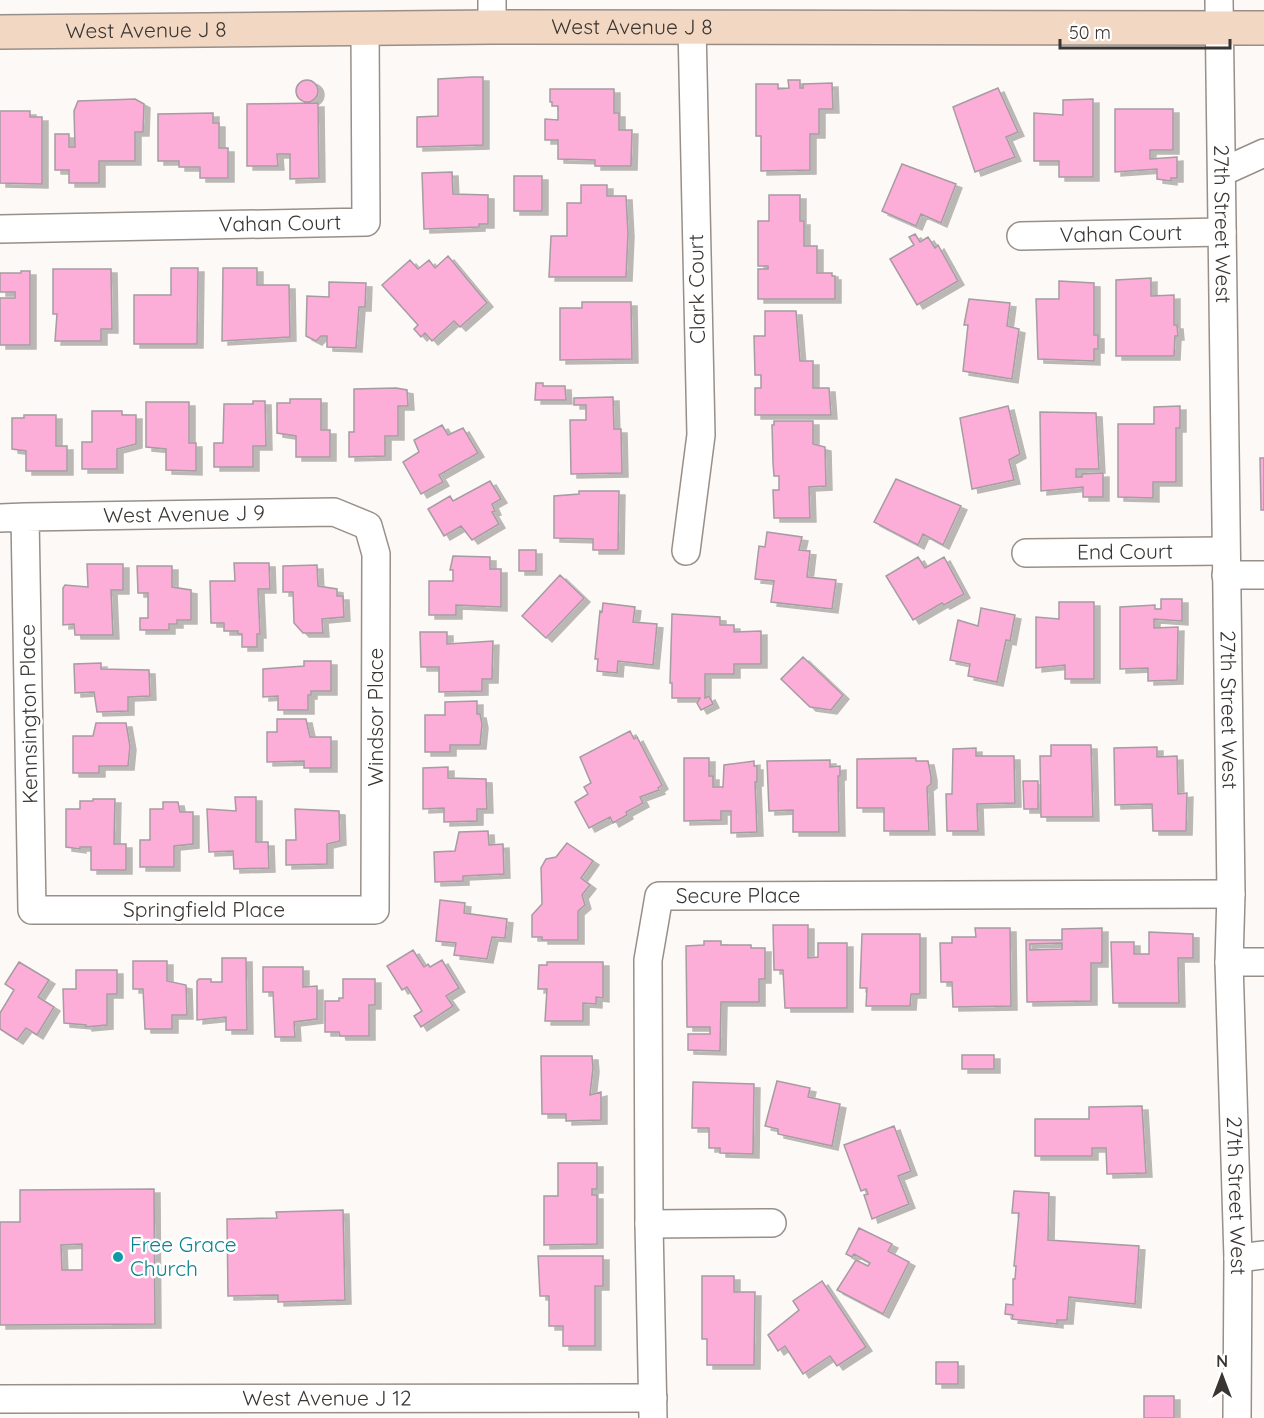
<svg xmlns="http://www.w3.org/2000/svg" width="1264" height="1418" font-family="Quicksand,sans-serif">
	<defs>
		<filter id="shadow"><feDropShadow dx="6" dy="4" stdDeviation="0" flood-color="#0004"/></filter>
	</defs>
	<rect width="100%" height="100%" fill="#fdf9f6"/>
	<!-- building -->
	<path fill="#fcadd8" stroke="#a79ca1" stroke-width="1.5" fill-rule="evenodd" filter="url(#shadow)" d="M472 77H483V145L417 147V117L438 116V79Z
		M788 80H800V88H803V84L832 83 833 109H819V134H810V170L761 171V136H756V84H778V89L789 88Z
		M296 91a11 11 0 1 1 22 0a11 11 0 1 1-22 0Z
		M998 88 1018 132 1006 137 1015 157 975 172 953 107Z
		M550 89H614V113H619V130H632L631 166H595V160L558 159V140H545V119L558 120V106H552V102H550Z
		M135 99 144 104 143 132H135V161H99V183H69V170H55V134H69V147H75L74 111 78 101Z
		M1093 99V177H1059V161H1034V113L1063 115V100Z
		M318 103 319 178 290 179V154H277L278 166H247V104Z
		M1115 109H1173V150H1150V159L1177 157V178H1171V181L1157 179V169L1115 172Z
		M0 111H30V117H42V184L0 183Z
		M213 113V123H219V148H228V178H200V167H179V161H158V114Z
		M902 164 956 184 941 223 921 214 916 226 882 211Z
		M452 172 453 194 488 195V224H479V227L424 229 422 173Z
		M514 176H542V211H514Z
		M581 185H607V196H626L628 233 626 277H549L551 236H567V203H581Z
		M769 195H800V221H804V246H817V273H832V276H835V299H758V269H768V266H758V221H769Z
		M915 234 920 242 928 237 935 248 938 245 958 281 917 305 890 259 914 245 909 237Z
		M448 256 487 303 460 327 454 321 432 341 425 333 421 337 414 329 418 325 382 285 410 260 418 269 429 260 435 268Z
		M171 268H198L197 344H134V295H171Z
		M223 268H257V285H289L290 337 222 341Z
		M53 269H111L112 329H101V341H55L57 314H53Z
		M21 271H30V345H0V298H15V292H0V273H21Z
		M1151 278V296L1174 295V325H1177L1178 336H1175L1174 356H1116V280Z
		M1059 281 1094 283V335H1098V349H1094V361L1038 359 1036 299H1059Z
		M329 282 366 283 365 307H359L356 348 327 347V336H321L316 341 306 336 307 296 329 297Z
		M969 299 1010 303 1007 326 1019 329 1012 379 963 371 968 325H964Z
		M582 302H631L632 359 560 360V308H582Z
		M765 311H796L800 361H813V388H829L831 415H755V388H761V375H755L754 336H765Z
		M536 383H543V386H565L566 400H535Z
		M396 388 407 390 408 406H398V436H385V456L349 457V432H354V389Z
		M613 397 614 429H621L622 473 571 474 570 420H586V405H574V398Z
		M290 399H321V430H330V457H296V436L277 433V403H290Z
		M253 401H265L266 446H253V467H214V443H223L224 404H253Z
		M146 402H189V443H196V471L166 470V449L146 447Z
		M1008 406 1020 454 1009 460 1014 480 972 489 960 418Z
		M1180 406V428H1176V482H1153V498L1118 497V424H1154V407Z
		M92 411H122V415H136V444L117 449V469H82V442H92Z
		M1040 412 1096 413 1099 469H1076V477H1082V474L1103 473V497H1083V487L1041 491Z
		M24 415H56V446H67V471H26V451L12 449V418H24Z
		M774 421H813V444L825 447 826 486 809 487 810 518H774L773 490H779V476H774L773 463 772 425H774Z
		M442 425 448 435 463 428 478 453 439 475 443 482 421 494 403 462 419 452 414 440Z
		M1260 458H1264V510H1261Z
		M896 479 961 506 943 545 923 534 918 545 874 522Z
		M490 481 501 499 492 504 495 511 492 512 499 524 472 540 461 526 444 536 428 509 450 496 453 501Z
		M579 491H619L618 550H593V539L554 538V496L579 494Z
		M767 532 802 537 799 550 810 551 807 577 836 580 832 609 771 602 774 581 755 579 759 546 765 547Z
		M519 550H536V571H519Z
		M453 556 490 557V569H501V607L456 605V615H429V581H453V570H450Z
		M918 557 925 568 944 557 964 594 944 605 942 603 913 620 886 576Z
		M234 563H269L270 589H258L260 634H257V647H242V634H238V631H224V623H211L210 581H235Z
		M87 564H123V590H111L113 635H75L74 624 63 625V588L65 585 88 587Z
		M317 565 318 586 337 589V596H343L344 617 322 619 323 633H303L294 623 293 592H283V566Z
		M137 566H172V587L191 590V620H177V624H169V630H140V618H148V593H138Z
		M560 575 584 598 546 638 522 616Z
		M1161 599H1182V621L1154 619V628L1178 627 1177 680 1148 681V668L1120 669V607L1155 605V609H1161Z
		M1059 602H1094V679H1065V665L1036 668V617L1059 619Z
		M603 603 635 607 633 622 657 624 653 665 618 661 617 673 597 671 598 659H595L600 611 602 612Z
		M981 608 1015 615 1010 641 1006 640 997 682 968 676 970 664 950 660 958 620 978 626Z
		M672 614 720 617V625H734V632L761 631V664H734V674H705V698L709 696 713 704 701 710 697 703 700 698H672V683H670Z
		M420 632H447V644L493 641 492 679H482V691L439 692V667H421Z
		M803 657 843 695 831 710 810 707 781 679Z
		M304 661H331V691H311V695H308V710H278V696L263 697V669L304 666Z
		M101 663V669L149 670 150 696 128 697V711L97 712 94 692 75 693 74 664Z
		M477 701V714H480L482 724 480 745H450V752H425V715H445V702Z
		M277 719H306L310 737H331V768H304V761L267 762V732H277Z
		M96 723H126L130 746 128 766H99V773H73V736H93Z
		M630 731 634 739 637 737 662 785 658 788 659 790 640 797 643 803 626 812 627 815 613 823 610 817 589 828 575 802 588 794 584 787 591 783 580 757Z
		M1051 745H1091L1093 817H1041L1040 756H1051Z
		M1157 747V757L1177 756 1178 794 1187 793 1186 831H1153L1152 804 1115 805 1114 748Z
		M976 748V756H1014L1015 803 977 804 978 831H947L946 794H952L953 749Z
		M684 758H709V776H713V787H723L724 765 754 761V766H757V782H755L757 832 731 833V811H721V820L684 821Z
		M916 758V761H928L931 776V784L927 787 929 831H884V808H857V759Z
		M830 760V767L840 766V776H838L839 832H793V810L769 811 767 761Z
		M448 767V778L486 779 487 809H477V821L444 822V808L423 809V768Z
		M1023 781H1038V809H1024Z
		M235 797H256V842H268L269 868 234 869 233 851 209 852 207 809 236 811Z
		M93 799H115L114 844H126V870H91V847H80V849L66 847V809H80V801H93Z
		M163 802H178L180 812H193V844L174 846V867H140V840H150V809H163Z
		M295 809 339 811 340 841 327 844V864L286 865V840H296Z
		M488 831 489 845 503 844 504 874 463 876V881L435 882 434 852 455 851 459 832Z
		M567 843 593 861 581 878 590 885 582 895 585 905 578 911V940H542V937H532V915L542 904 541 868 546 859 556 857Z
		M440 900 465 903 464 913 507 919 505 938 492 937 487 959 454 955 456 943 436 941Z
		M773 925H808V958L818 957V943H847V1008H785L783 970H774Z
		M975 928H1010L1011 1006 953 1007 952 982H941L940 943H952V937H976Z
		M1102 928V963H1091V1001L1027 1002 1026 940H1062V929ZM1062 943V949L1030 950V944Z
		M1149 932 1193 934V958H1178L1179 1003H1113L1111 942H1134V954H1149Z
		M862 934H920V994H911L910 1006H866L867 988H860Z
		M704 941H721V945H751V948H765V979H759V1002H721L720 1051 688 1050V1034H710V1027H687L686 946 704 945Z
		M413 950 424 967 428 964 430 967 442 960 459 988 446 996 453 1006 421 1027 414 1016 422 1011 407 987 402 990 387 966Z
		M222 958H246L247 1030H226V1017L197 1020V981L199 979H211V982H222Z
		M133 961H167V981L186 985 187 1015H172V1029H145L143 989H133Z
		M19 962 49 980 38 997 54 1007 37 1035 26 1028 17 1040 0 1029V1013L14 990 5 984Z
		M547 962H603V998L596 997V1004L583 1003V1021H545L547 989H538L539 965H547Z
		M263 967H303V987L317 986V1019L294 1022 295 1037H275L273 992H263Z
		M76 970H117V994H107V1025L86 1027V1025L64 1023 63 989H76Z
		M343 979H375V1005H369V1036H340L339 1032H325V1001H339V998H343Z
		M962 1055H994V1069H962Z
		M541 1056H592L593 1068 590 1095 601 1092V1120L566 1121V1114H542Z
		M777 1081 810 1088 808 1097 840 1104 832 1146 778 1134V1129L765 1126Z
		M693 1082 754 1084 753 1154 720 1153V1148H709V1128H692Z
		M1142 1106 1146 1173 1107 1174 1106 1148H1092V1156H1035V1119H1089V1107Z
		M894 1126 911 1171 898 1176 909 1204 872 1219 864 1195 868 1194 866 1189 861 1191 844 1145Z
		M558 1163H597V1189H592V1195H597V1244L544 1245V1196H558Z
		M154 1189 155 1324 0 1325V1222H20V1190ZM82 1244V1270H62L61 1245Z
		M1014 1191 1049 1193 1048 1240 1139 1246 1135 1304 1069 1297 1067 1320H1057V1324L1012 1319 1013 1315 1005 1314 1006 1304 1013 1305V1279H1015L1016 1266H1014L1019 1213H1012Z
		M343 1210 345 1300 278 1302V1295L228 1296 227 1219 277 1218 276 1212Z
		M859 1228 892 1244 888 1251 909 1262 883 1314 837 1290 856 1260 868 1266 870 1263 854 1254 852 1257 846 1254Z
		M538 1256H603V1286H595V1346H563V1326H549V1296H540Z
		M702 1276H734V1292H755L754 1365H707V1339H702Z
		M822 1281 866 1347 837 1366 830 1356 803 1374 785 1346 778 1351 768 1335 799 1310 793 1301Z
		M936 1362H958V1384H936Z
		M1144 1396H1174V1418H1144Z"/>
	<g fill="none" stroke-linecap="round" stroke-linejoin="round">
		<defs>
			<g id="street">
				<path id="s1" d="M1219 0 1231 894 1229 962 1238 1258 1237 1418"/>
				<path d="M492 27V0"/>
				<path d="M1222 172 1264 153"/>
				<path id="s2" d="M0 229 366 222 365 28"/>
				<path id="s3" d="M1021 236 1222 232"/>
				<path id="s4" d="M0 518 25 517 334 512 368 526 376 554 375 910H32L25 517"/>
				<path d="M686 551 701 435 692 26"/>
				<path id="s5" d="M1026 553 1225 551"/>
				<path d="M1226 575H1264"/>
				<path d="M1229 962H1264"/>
				<path d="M649 1224 772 1223"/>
				<path d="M1238 1258 1264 1255"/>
				<path id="s6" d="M0 1399 653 1398"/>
				<path id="s7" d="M653 1418 649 1224 648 960 659 896 1231 894"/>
			</g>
			<g id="secondary">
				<path id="s8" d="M0 32 492 27 1264 28"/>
			</g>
		</defs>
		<!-- street casing -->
		<use href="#street" stroke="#988f88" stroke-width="30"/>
		<!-- secondary casing -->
		<use href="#secondary" stroke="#988f88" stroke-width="36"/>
		<!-- street -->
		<use href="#street" stroke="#fff" stroke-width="27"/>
		<!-- secondary -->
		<use href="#secondary" stroke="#f2d7c2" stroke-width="33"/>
	</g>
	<!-- markers -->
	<circle fill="#0f9aa8" stroke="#fff" stroke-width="2" cx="118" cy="1257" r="6"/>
	<g text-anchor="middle" stroke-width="5" stroke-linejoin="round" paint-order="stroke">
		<!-- street labels -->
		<g font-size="21" fill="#393532" stroke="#fff">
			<text dy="7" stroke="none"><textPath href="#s8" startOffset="632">West Avenue J 8</textPath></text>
			<text dy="7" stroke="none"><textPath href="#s8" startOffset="146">West Avenue J 8</textPath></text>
			<text dy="7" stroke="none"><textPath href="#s1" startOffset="224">27th Street West</textPath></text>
			<text dy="7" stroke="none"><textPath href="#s2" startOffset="280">Vahan Court</textPath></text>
			<text dy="7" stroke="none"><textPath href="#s3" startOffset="100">Vahan Court</textPath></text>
			<text transform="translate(697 289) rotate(-91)" y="7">Clark Court</text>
			<text dy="7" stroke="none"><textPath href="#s4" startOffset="184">West Avenue J 9</textPath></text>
			<text dy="7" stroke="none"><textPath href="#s5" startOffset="99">End Court</textPath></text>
			<text dy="7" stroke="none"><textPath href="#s1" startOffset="710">27th Street West</textPath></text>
			<text transform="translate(29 714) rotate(-91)" y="7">Kennsington Place</text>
			<text transform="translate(376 717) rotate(-90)" y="7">Windsor Place</text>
			<text dy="7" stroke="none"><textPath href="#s7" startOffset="602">Secure Place</textPath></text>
			<text x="204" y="917">Springfield Place</text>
			<text dy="7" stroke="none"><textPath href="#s1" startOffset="1196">27th Street West</textPath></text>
			<text dy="7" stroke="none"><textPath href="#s6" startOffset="327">West Avenue J 12</textPath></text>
		</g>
		<!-- culture labels -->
		<g font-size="21" fill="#0d838f" stroke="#fff" text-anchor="start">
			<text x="130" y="1252">Free Grace<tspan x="130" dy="24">Church</tspan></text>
		</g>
	</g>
	<!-- north arrow -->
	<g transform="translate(1222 1376)" stroke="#ffffff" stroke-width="4.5" paint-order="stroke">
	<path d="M0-4.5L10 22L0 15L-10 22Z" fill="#393532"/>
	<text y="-9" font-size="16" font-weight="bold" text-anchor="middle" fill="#393532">N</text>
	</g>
	<!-- scale -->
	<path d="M1060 39v9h170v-9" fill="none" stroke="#393532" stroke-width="3"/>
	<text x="1069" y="39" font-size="18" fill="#393532" stroke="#ffffff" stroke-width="4.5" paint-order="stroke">50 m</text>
</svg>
